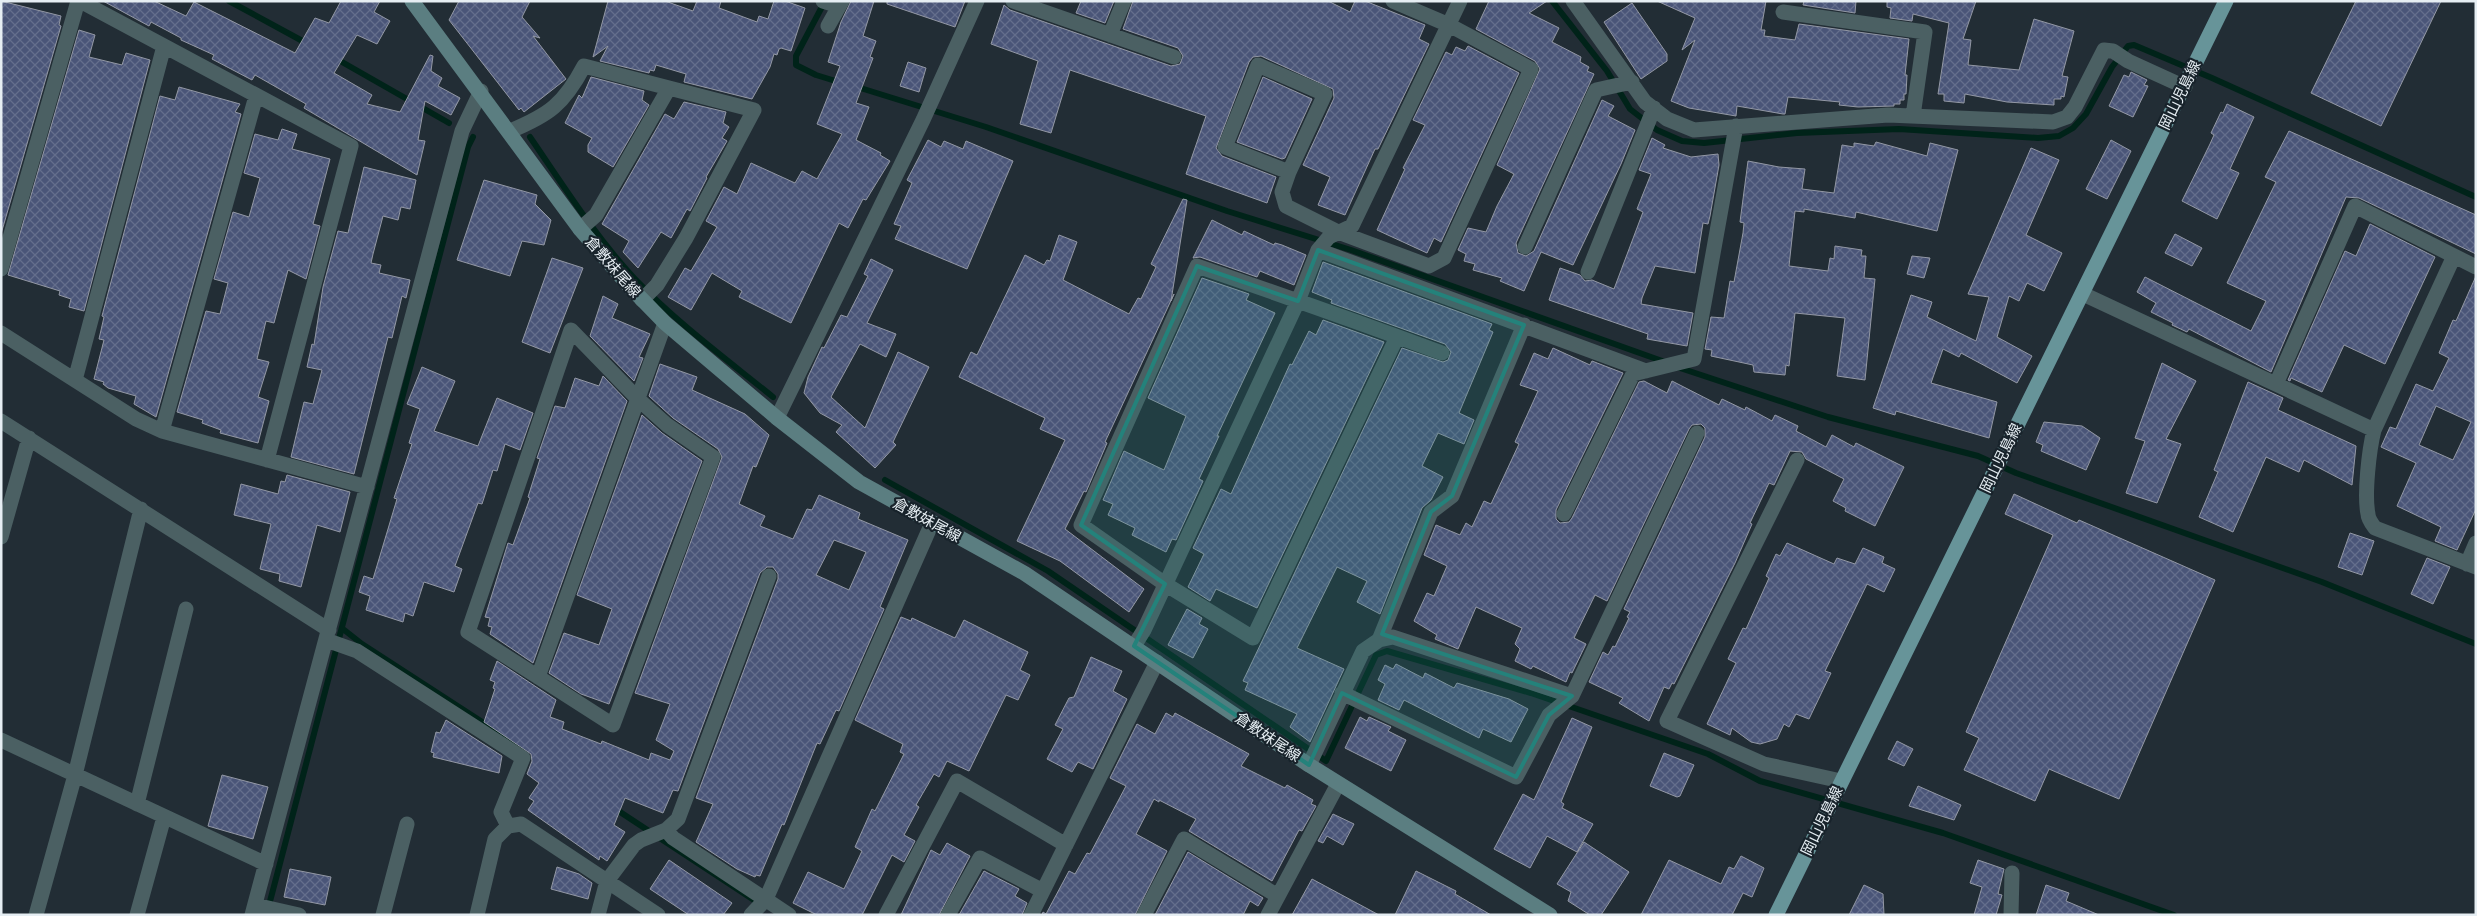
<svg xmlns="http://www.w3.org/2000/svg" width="2477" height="916" font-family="'IBM Plex Sans','Noto Sans JP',sans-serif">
	<defs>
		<pattern id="building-cross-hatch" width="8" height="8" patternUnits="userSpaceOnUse" patternTransform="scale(1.25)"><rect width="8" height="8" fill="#4a5578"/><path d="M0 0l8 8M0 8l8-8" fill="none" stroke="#646e8c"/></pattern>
	</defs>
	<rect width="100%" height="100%" fill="#222d35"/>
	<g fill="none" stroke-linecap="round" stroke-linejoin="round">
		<!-- stream -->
		<path stroke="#002319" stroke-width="6" d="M229 1 308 44
			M825 1 796 56V65L816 75 842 83
			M1552 1 1607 71 1630 109 1657 130 1682 141 1704 143 1797 133 1899 129 2038 138 2059 136 2073 128 2086 114 2112 67 2128 46 2134 45 2212 78 2476 197
			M335 58 449 123
			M854 86 986 127 1227 211 1351 250 1665 362
			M530 137C563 185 594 235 634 278 676 322 726 359 773 397
			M1677 367 1828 417 1978 456 2016 473 2322 582 2476 644
			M885 480 1048 571 1326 761 1376 655 1387 651 1531 693 1708 754 1760 781 1943 833 2174 915
			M343 629 362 644 522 748
			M614 808 760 904
			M268 909 468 147 473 137"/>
	</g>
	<!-- building -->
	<path fill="url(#building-cross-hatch)" stroke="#9398a5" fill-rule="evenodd" d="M1 1 61 16 59 25 61 26 1 234Z
		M103 1H154L186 16 194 2 295 53 315 18 329 23 341 1H380L374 12 390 21 377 44 357 35 334 73 372 95 367 104 400 112 430 55 433 56 431 71 442 78 438 86 460 98 451 115 425 101 418 140 425 141 417 175 304 108 306 104 255 75 252 80 212 59 214 55 181 40V38L151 22 149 26Z
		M459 1H530L522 17 540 38 533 36 566 79 524 112 521 108 519 110 449 20Z
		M608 1H665L693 11 697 1H721L719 8 757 22 759 16 768 19 774 1H785L805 8 791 51 781 48 779 49 777 55 774 54 770 67 752 99 684 82 686 74 656 65 654 71 650 70 649 73 600 61 608 46 593 57Z
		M851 1H874L863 36 876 41 870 57 873 58 856 103 869 107 856 140 881 153 880 155 890 161 866 200 863 199 848 228 839 223 791 323 739 297 742 291 712 273 691 310 668 297 685 268 691 271 717 227 706 221 724 187 737 194 751 163 795 183 802 171 817 179 842 134 817 124 840 66 828 62 841 22Z
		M887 1H965L955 27 887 4Z
		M1081 1H1114L1105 23 1076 13Z
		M1133 1H1328L1350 12 1355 1H1365L1425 25 1419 39 1429 44 1378 149H1375L1345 215 1318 205 1330 177 1303 165 1334 98 1333 89 1261 56 1253 57 1249 62 1216 148 1222 156 1276 177 1267 203 1186 174 1206 116 1070 70 1051 133 1020 124 1038 61 991 44 1004 5 1010 10 1171 66 1180 64 1183 56 1178 48 1123 29Z
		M1489 1H1547L1529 13 1559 28 1552 42 1581 57 1580 62 1589 67 1587 71 1594 74 1516 243 1518 253 1526 256 1534 251 1602 100 1614 106 1608 116 1635 130 1621 164 1573 265 1541 252 1524 291 1500 281 1502 278 1473 270 1475 264 1464 261 1466 254 1458 250 1468 228 1486 232 1497 206 1514 174 1497 165 1540 69 1535 61 1476 29Z
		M1657 1H1766L1761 30H1765L1764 36 1795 40 1799 24 1909 39 1905 75H1907L1906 94H1904V100H1900V104H1894V106L1858 107 1839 105 1840 102 1788 97 1785 114H1783L1737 106 1736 116 1689 108 1671 101 1695 40 1682 50 1695 18Z
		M1804 1H1856L1855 13 1803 5Z
		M1887 1H1976L1963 39 1971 40 1968 65 2019 70 2034 19 2074 31 2062 76 2068 77 2064 97 2061 96V99H2054V105L2007 102 1965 94 1964 103 1944 101V94H1938L1949 23 1913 14 1912 21 1890 18 1891 8 1887 7Z
		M2356 1H2441L2381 126 2311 93Z
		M1632 3 1667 54V61L1641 79 1604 22Z
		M79 30 95 35 89 57 122 65 126 53 150 60 84 311 69 307 71 299 59 295 60 291 8 275Z
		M1468 46 1519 73 1441 242 1434 238 1427 253 1377 230 1405 169 1403 168 1425 125 1413 120 1446 52 1452 55 1456 47 1465 51Z
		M908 62 926 68 919 92 900 86Z
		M2131 72 2147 80 2144 85 2148 86 2133 117 2109 106 2124 75 2129 77Z
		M591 77 644 91 642 100 649 105 613 167 588 152V145L592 138 565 123 579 95 582 98Z
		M1263 77 1312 99 1285 158 1282 159 1237 142Z
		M179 87 240 104 235 112 241 114 156 417 134 404 136 396 108 388 103 384 104 382 94 379 104 340 99 339 104 317 102 316 160 96 175 100Z
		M684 102 726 112 723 123 729 127 722 138 727 141 706 177 707 178 690 211 687 209 671 238 661 232 638 268 623 252 629 241 602 224 665 114 674 119Z
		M2227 104 2254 117 2230 169 2239 173 2217 219 2182 201 2210 144 2214 135 2211 133 2221 112 2223 113Z
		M282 129 297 134 292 149 330 159 313 224 320 226 306 279 288 270 274 323 266 321 257 359 269 362 258 397 269 401 258 443 220 433 221 430 202 423 203 420 177 412 206 311 220 314 228 283 214 279 233 212 249 217 260 178 244 173 255 134 278 140Z
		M2289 131 2476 215V254L2359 198 2346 197 2271 372 2189 329 2187 332 2172 325 2173 323 2151 312 2156 303 2137 292 2145 277 2251 331 2266 301 2227 283 2276 182 2265 177Z
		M1652 138 1665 145 1663 148 1691 157 1718 154 1719 165 1710 216 1708 224 1703 223 1695 273 1655 266 1642 298 1641 304 1693 313 1687 346 1647 339 1648 334 1549 300 1560 268 1580 275 1585 281 1592 280 1614 289 1643 212 1637 209 1651 174 1639 170Z
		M928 140 941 147 944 141 963 149 966 141 1013 161 967 269 895 239 901 226 894 224 912 183 907 180Z
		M2111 140 2131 151 2107 199 2086 189Z
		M1876 142 1927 156 1930 143 1958 150 1937 231 1856 212 1855 218 1804 209V212L1795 211 1789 266 1828 271 1830 258 1834 259 1835 246 1862 250 1861 256H1866L1864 278 1875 279 1865 380 1837 376 1845 318 1795 313 1789 366 1786 365 1785 375 1754 372 1753 365 1711 356 1712 350 1705 349 1711 317 1724 318 1730 281 1734 282 1743 233 1744 223 1740 222 1748 161 1779 167 1805 169 1802 189 1834 193 1842 145 1854 147V143L1874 146Z
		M2031 148 2059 160 2026 235 2062 253 2044 291 2027 283 2019 301 2009 296 1997 337 2032 356 2017 383 1961 353 1959 357 1943 349 1931 383 1997 402 1989 438 1896 411 1895 415 1873 408 1911 295 1932 302 1927 317 1976 341 1989 297 1968 294Z
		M364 167 416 180 410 209 401 207 398 220 383 216 373 254 371 263 381 265 379 273 410 280 406 298 402 296 392 338 388 337 354 474 291 457 304 402 313 404 322 370 307 367 312 344 314 345 323 287 338 231 348 233Z
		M484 180 537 195 535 204 551 220 544 245 522 241 510 276 457 260Z
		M1183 199 1187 200 1171 301 1174 294 1105 442 1107 443 1086 492 1084 491 1065 529 1144 589 1129 612 1060 561 1017 541 1065 440 1040 429 1045 418 959 377 971 352 977 355 1025 255 1044 265 1047 260 1050 261 1059 235 1077 242 1063 280 1129 314 1138 298 1141 299 1156 267 1151 264Z
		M1212 220 1242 235 1244 231 1274 245 1275 243 1282 245 1306 255 1294 285 1260 271 1257 277 1200 257 1193 258Z
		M2370 224 2435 257 2385 364 2344 345 2322 392 2291 378 2290 381 2288 380 2345 251 2356 256Z
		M2175 234 2202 248 2192 266 2165 253Z
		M1912 256 1930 258 1924 278 1907 274Z
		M552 258 583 268 550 353 522 342Z
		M871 259 893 270 867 323 896 334 886 357 860 344 831 397 865 428 898 352 929 367 893 442 896 445 875 468 836 432 842 425 820 413 804 393 808 377 822 347 824 348 841 315 847 317 868 276 864 274Z
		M1323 262 1492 324 1489 330 1493 332 1459 413 1474 420 1464 444 1438 433 1422 466 1443 477 1431 500 1422 508 1380 614 1357 602 1367 581 1337 567 1297 648 1344 669 1310 742 1290 727 1297 714 1245 690 1248 683 1243 681 1402 348 1443 362 1448 360 1451 352 1445 344 1331 303 1332 300 1312 292Z
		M2476 276V509L2457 550 2435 541 2441 527 2397 506 2416 463 2381 447 2390 427 2396 429 2416 384 2433 391 2449 358 2439 353 2453 320 2456 321ZM2436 406 2471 422 2453 460 2419 445Z
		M1202 278 1249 294 1246 300 1275 313 1217 436H1219L1199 479 1203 481 1176 540 1172 539 1166 552 1132 535 1135 528 1108 515 1113 504 1103 500 1124 451 1164 470 1186 416 1148 398Z
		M603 296 618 304 612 318 650 334 639 357 643 358 634 381 590 336Z
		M1323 320 1384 342 1257 608 1216 589 1210 601 1188 587 1204 554 1193 548 1221 489 1231 494 1290 364 1292 365 1309 331 1316 335Z
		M1553 348 1590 365 1592 361 1623 373 1556 510V519L1560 523 1569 522 1572 518 1639 382 1644 381 1667 393 1672 381 1719 405 1722 399 1745 410 1746 407 1772 421 1775 415 1798 426 1796 431 1826 447 1832 435 1854 447 1856 443 1904 467 1875 526 1845 511 1846 508 1833 501 1844 479 1806 459 1802 452 1790 451 1774 485 1769 483 1750 523 1752 524 1735 563 1674 684 1672 683 1669 689 1664 687 1649 721 1619 703 1623 698 1589 682 1603 652 1608 655 1613 646 1615 647 1629 618 1627 617 1630 612 1624 609 1705 437V428L1701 424 1692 425 1689 429 1607 601 1595 595 1574 638 1586 644 1572 673 1570 672 1566 682 1533 666 1531 669 1515 661 1520 649 1515 644 1522 628 1476 607 1458 649 1435 639 1437 635 1414 621 1427 593 1434 596 1447 566 1424 555 1436 525 1460 535 1466 523 1472 527 1484 501 1491 504 1519 444 1515 442 1538 391 1520 385 1534 353 1548 359Z
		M2162 363 2196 381 2166 439 2181 444 2157 503 2126 493 2145 441 2135 438Z
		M660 364 697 377 692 390 745 414 769 435 756 467 753 466 739 504 765 516 760 526 793 539 807 509 812 510 819 495 860 513 858 519 908 540 880 607 884 609 839 711 836 710 820 744 817 743 784 825 782 824 760 876 756 875 755 877 737 869 696 842 713 804 696 798 778 579V574L773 567H767L760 573 678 791 673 790 663 813 625 798 614 825 625 832 607 861 600 856 599 860 528 810 534 801 529 798 539 783 527 774 532 761 531 754 484 722 495 689 493 688 495 682 490 680 497 661 556 700 550 717 564 722 562 729 601 744 602 741 649 760 651 753 670 760 674 751 656 740 670 704 635 693 722 457 718 449 673 418 649 396ZM834 540 866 552 849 590 816 575Z
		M422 367 455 381 434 431 478 446 497 398 533 413 520 450 505 444 497 471 493 470 482 504 478 503 455 566 462 569 454 592 424 582 413 616 405 613 403 622 366 610 370 596 359 592 364 576 373 579 397 499 394 498 412 444 409 443 420 409 407 404Z
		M603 376 627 401 533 663 490 634 492 627 488 626 490 618 485 617 508 543 513 545 530 498 528 497 540 459 537 458 555 406 565 408 575 378 599 386Z
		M2248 382 2283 398 2278 410 2356 446 2352 485 2304 460 2299 472 2266 457 2233 532 2199 517 2218 472 2214 470Z
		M642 415 662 433 702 461 609 704 581 694 549 673 564 633 599 645 612 609 577 595Z
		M2044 422 2082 426 2100 438 2086 470 2041 451 2043 445 2036 442Z
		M287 475 350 492 340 532 317 525 301 587 279 581 280 574 260 569 271 524 234 515 241 484 278 494 281 481 285 482Z
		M2014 494 2077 523 2079 520 2215 580 2119 799 2049 769 2035 801 1964 770 1979 738 1966 732 2053 535 2005 514Z
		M2350 533 2374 541 2362 575 2338 567Z
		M1787 543 1834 564 1837 558 1855 564 1863 548 1884 557 1882 563 1895 569 1884 592 1867 584 1825 671 1831 673 1809 719 1796 714 1789 727 1784 724 1777 739 1760 744 1751 742 1732 728 1730 735 1707 724 1736 663 1728 659 1743 628 1746 629 1769 578 1766 576 1776 554 1780 556Z
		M2427 558 2450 567 2433 604 2411 594Z
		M1187 609 1202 618 1199 624 1208 629 1193 658 1168 645Z
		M901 617 911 621 912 618 955 638 964 620 1028 652 1020 670 1030 675 1018 700 1006 695 969 771 947 761 939 777 934 774 916 805 919 807 904 835 915 841 904 862 892 855 862 915H817L793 903 808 872 844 889 862 851 855 847 872 809 875 811 904 754 900 752 903 744 855 720Z
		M1091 657 1122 671 1113 691 1127 699 1093 769 1078 762 1072 772 1047 759 1063 729 1055 725 1069 698 1074 697Z
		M1396 664 1423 678 1425 673 1454 688 1457 683 1509 699 1528 709 1511 742 1483 729 1479 738 1404 700 1399 710 1378 700 1385 684 1378 680 1385 665 1393 669Z
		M1166 713 1173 717 1175 713 1249 754 1241 766 1285 788 1287 785 1313 800 1311 804 1316 806 1302 831 1299 830 1272 881 1189 831 1196 819 1159 800V802L1154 799 1136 834 1167 851 1135 915H1042L1043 912 1046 914 1069 871 1075 874 1087 853 1090 854 1126 786 1110 778 1137 724 1155 734Z
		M1360 717 1367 721 1369 717 1391 727 1388 731 1406 740 1391 771 1345 748Z
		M1572 718 1592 727 1561 802 1564 804 1562 808 1593 824 1577 852 1547 836 1530 868 1494 849 1523 794 1534 800Z
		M446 720 502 756 499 773 433 757 434 753 431 752 436 732 440 733Z
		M1897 741 1913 749 1904 766 1888 759Z
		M1664 753 1694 765 1680 796 1677 797 1650 786Z
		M222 775 268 787 253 839 208 826Z
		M1918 786 1961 805 1954 820 1909 806Z
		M1333 814 1354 824 1343 845 1327 836 1323 843 1318 841Z
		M1584 842 1629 872 1601 915H1590L1568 901 1571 892 1557 884Z
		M947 843 970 856 939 915H901L931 850 940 855Z
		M1188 852 1263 898 1258 906 1250 901 1243 915H1155Z
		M1741 856 1764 868 1752 897 1743 893 1732 915H1641L1669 860 1721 884 1729 867 1734 869Z
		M669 860 732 903 723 915H689L650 889Z
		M1978 860 2004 869 1998 894 2002 895 1996 915H1974L1982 887 1970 883Z
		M557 867 579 874 592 883 588 899 551 889Z
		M290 869 331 877 325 905 284 897Z
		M984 871 1019 889 1015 896 1027 903 1022 915H959Z
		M1416 871 1456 891 1455 894 1491 915H1395Z
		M1312 879 1379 915H1292Z
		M1864 885 1883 894 1884 915H1849Z
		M2046 885 2069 893 2066 901 2099 915H2036Z"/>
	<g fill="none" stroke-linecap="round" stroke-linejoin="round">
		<!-- street -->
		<path stroke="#4b6063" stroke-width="15" d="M80 1 351 146 267 460
			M823 1 839 6
			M1013 1 1174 57
			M1573 1 1645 102 1667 119 1694 130 1888 115 2053 122 2067 117 2075 107 2104 50 2113 51 2128 61 2185 87
			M1783 12 1925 32 1913 116
			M828 26 842 1
			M1110 35 1124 1
			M510 131C549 115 564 104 584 66L754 110 686 238 657 285 642 300
			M1289 172 1225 147 1258 65 1325 94 1289 172 1282 192 1286 206 1338 232 1429 266 1444 258 1531 69 1449 25 1393 1
			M580 229 596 215 669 88
			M1525 247 1596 90 1632 82
			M1318 250 1646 371
			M2454 256 2374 430C2369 450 2364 495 2368 514 2368 519 2372 524 2375 528L2476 567
			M1 269 78 1
			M1588 272 1654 108
			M2083 294 2374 430
			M571 330 638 399 667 425 713 457 613 725 468 632Z
			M1 333 136 419 162 431 367 487
			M1397 337 1253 638 1165 584 1081 525 1197 266C1279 294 1361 323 1442 353
			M75 380 164 46
			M2276 384 2355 206 2476 267
			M777 418 923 120 977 1
			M1 421 329 630
			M162 431 256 96
			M1797 460 1667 721 1764 764 1841 781
			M1564 514 1633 374 1694 359 1736 126
			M1 537 29 438
			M2467 564 2476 543
			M326 640 357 651 523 758 501 812 508 826
			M1379 640 1431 512 1452 496 1524 325
			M1134 646 1144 630 1298 301 1318 250 1329 237 1352 226 1460 1
			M538 677 665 323
			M1342 693 1516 777 1549 715 1572 696 1697 433
			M1 740 266 864
			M1309 765 1363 651 1379 640 1393 637 1572 696
			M137 804 186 609
			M666 830 673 838 789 915
			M255 905 299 915
			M36 915 75 775 141 509
			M137 915 164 817
			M252 915 462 131 481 91
			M383 915 407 824
			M477 915 495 839 508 826 521 824 658 915
			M598 915 607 881 634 845 641 840 666 830 678 819 769 576
			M751 915 766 899 932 523
			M886 915 957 781 1066 845
			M948 915 980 858 1043 891
			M1031 915 1157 662
			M1144 915 1184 839 1278 896
			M1268 915 1338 784
			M2011 915 2012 873"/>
		<!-- secondary -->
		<path stroke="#5b7e81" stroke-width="15" d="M412 1 580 229 631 288 665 323 777 418 859 482 1024 573 1309 765 1550 915"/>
		<!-- primary -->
		<path stroke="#679499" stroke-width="15" d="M1776 915 2226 1"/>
	</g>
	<!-- marked area -->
	<path fill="#24827b" fill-opacity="0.2" stroke="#24827b" stroke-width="4" stroke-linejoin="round" d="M1318 250 1524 325 1452 496 1431 512 1382 634 1572 696 1549 715 1516 777 1342 693 1309 765 1134 646 1165 584 1081 525 1197 266 1298 301Z"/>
	<g text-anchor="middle" stroke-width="4.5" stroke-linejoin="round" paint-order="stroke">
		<!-- street labels -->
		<g font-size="15" fill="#e6eef3" stroke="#18232b">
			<text transform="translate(2180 95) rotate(-64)" y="5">岡山児島線</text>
			<text transform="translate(613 267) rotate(49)" y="5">倉敷妹尾線</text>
			<text transform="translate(2001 458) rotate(-64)" y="5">岡山児島線</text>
			<text transform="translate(927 520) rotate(29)" y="5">倉敷妹尾線</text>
			<text transform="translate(1268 737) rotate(34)" y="5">倉敷妹尾線</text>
			<text transform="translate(1822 821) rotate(-64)" y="5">岡山児島線</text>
		</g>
	</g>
	<!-- border -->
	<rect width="2477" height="916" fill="none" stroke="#e6eef3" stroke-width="5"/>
</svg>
